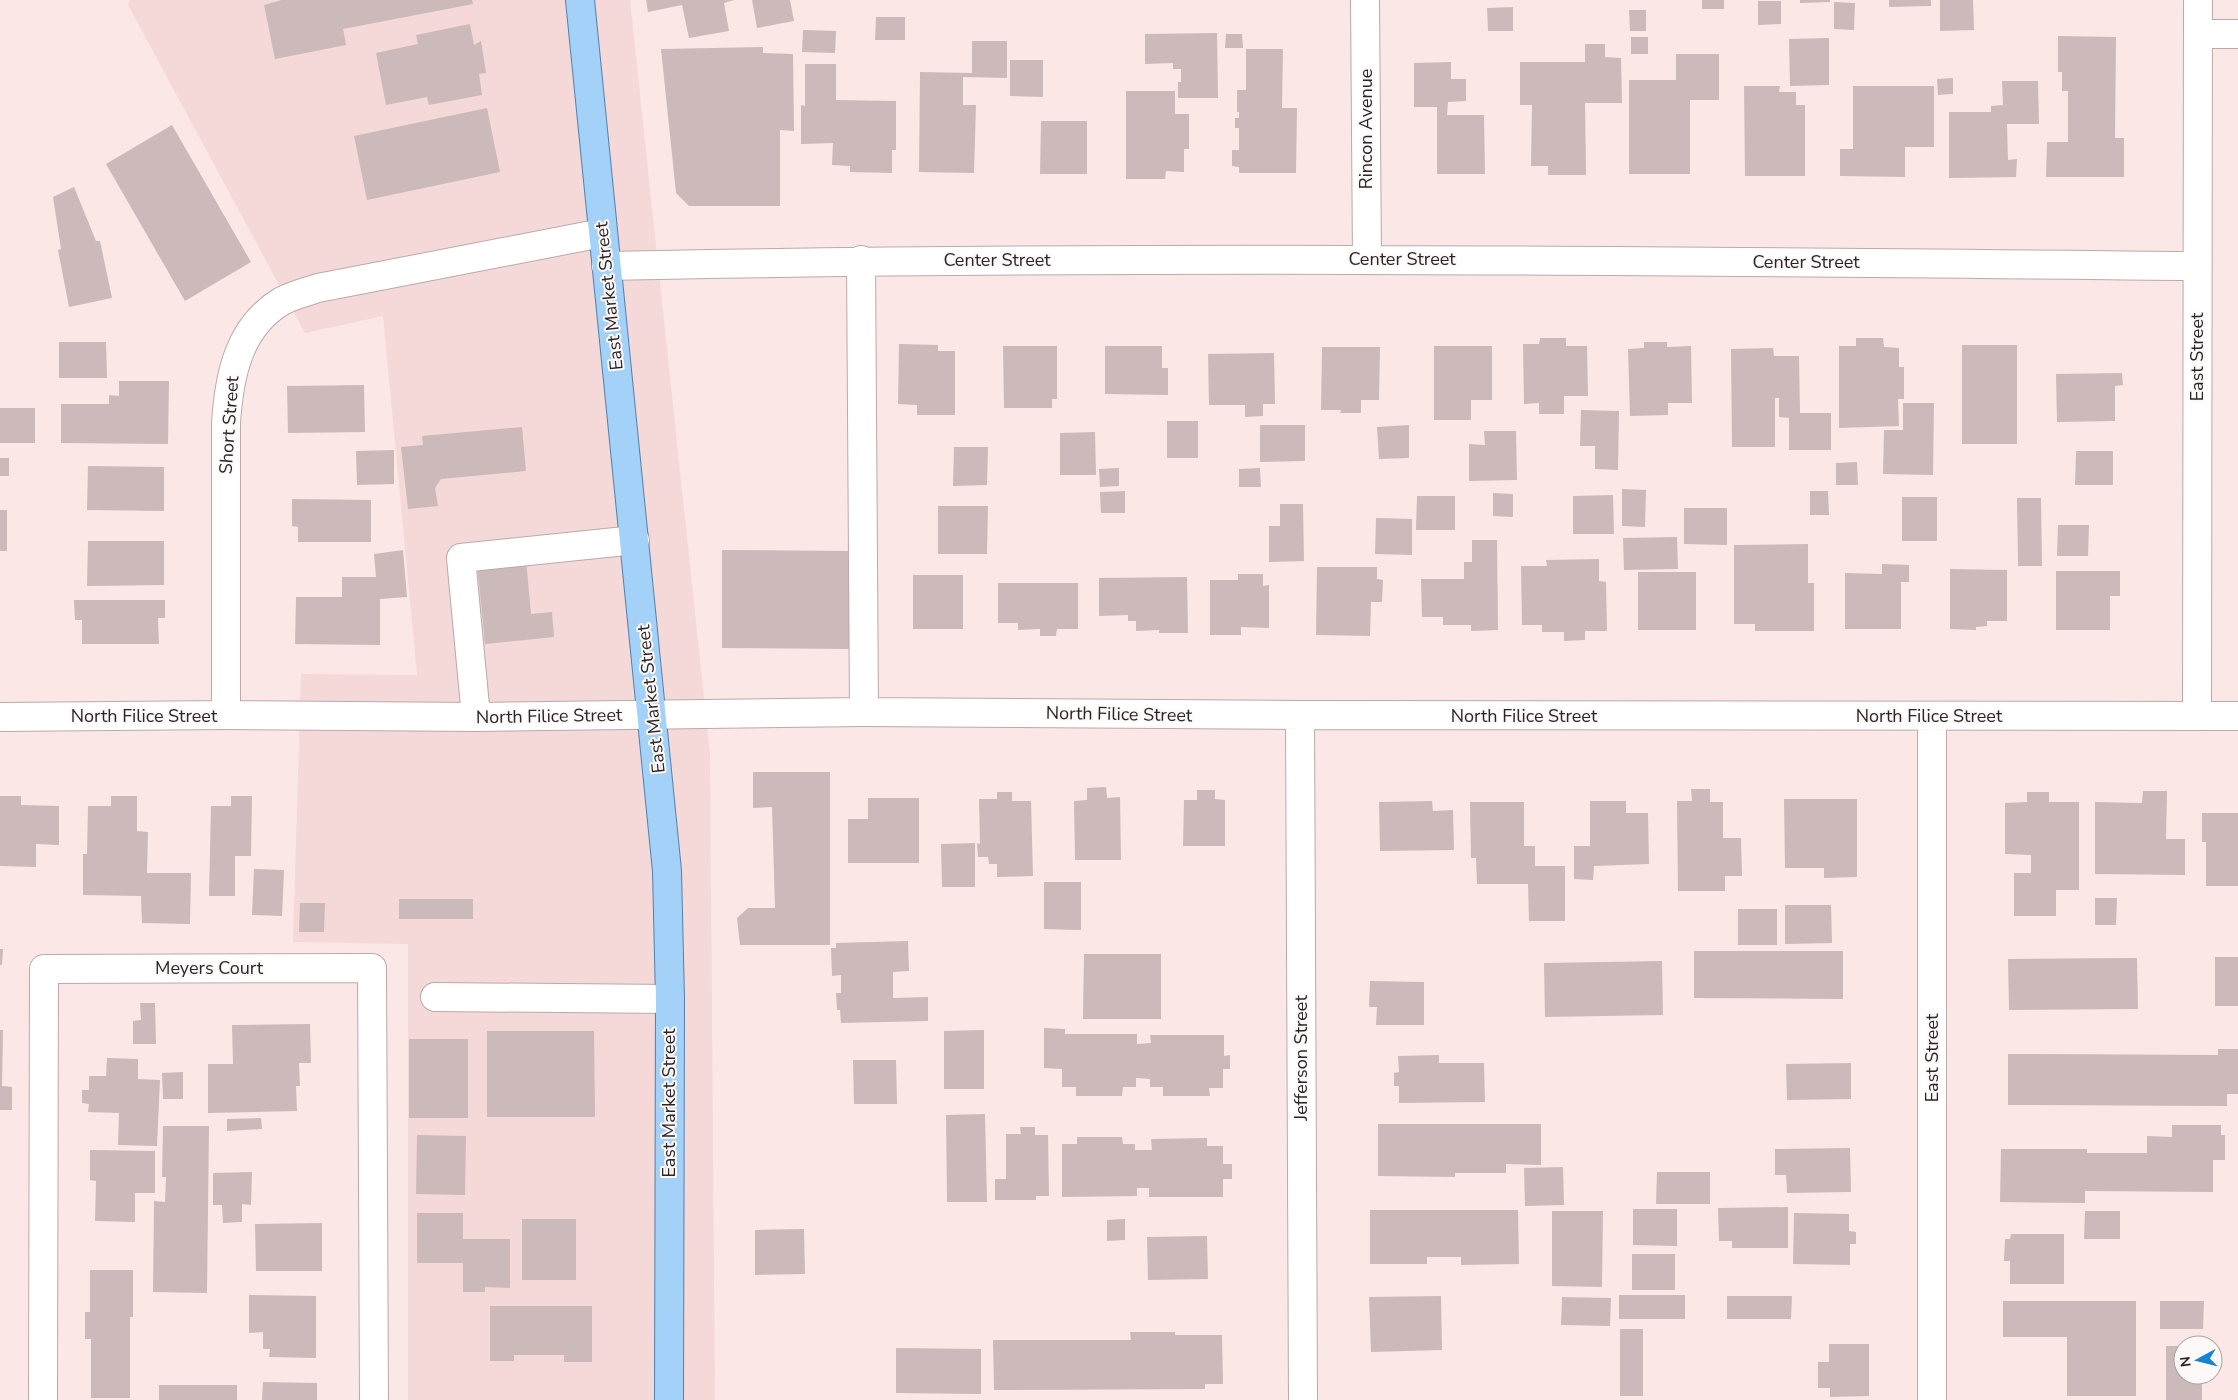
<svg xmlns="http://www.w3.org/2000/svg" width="2238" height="1400" font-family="'Nunito Sans',sans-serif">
	<rect width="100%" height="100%" fill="#fce7e7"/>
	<!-- built -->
	<path fill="#f5d8d8" d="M130 0H630L710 754 715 1400H408V944L293 942 301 674 417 675 383 316 305 333 128 5Z"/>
	<!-- building -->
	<path fill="#ccb9b9" d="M282 0H472L473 4 343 29 346 45 275 59 264 5Z
		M646 0H734L724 3 729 31 689 38 682 5 648 12Z
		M752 0H790L794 21 757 28Z
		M1702 0H1724V9H1702Z
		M1800 0H1830V2L1800 3Z
		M1889 0H1931V6L1889 7Z
		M1940 0H1973L1974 30 1940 31Z
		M1758 1H1781V24L1758 25Z
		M1834 2 1855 3 1854 30 1834 29Z
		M1513 7V31H1488L1487 8Z
		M1629 10H1646V31H1630Z
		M876 17H905V40H875Z
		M470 24 474 45 481 41 486 73 479 74 482 95 429 105 427 97 386 105 376 53 418 44 416 35Z
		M803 30 836 31 835 53 802 52Z
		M1217 33 1218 98H1178V82H1181V69H1173V63L1145 64V34Z
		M1226 34H1242L1243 48H1225Z
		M2058 36 2116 37 2115 138H2124V177H2046L2047 142H2068V91H2062V72H2058Z
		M1631 37H1648V54H1631Z
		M1829 38V85L1790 86 1789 39Z
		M972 41H1007V78L963 77V105H976L974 173 919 172 920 72 972 73Z
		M1585 44H1605V57L1621 58 1622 103H1585L1586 175H1548V166H1531L1532 105H1520V62H1585Z
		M763 47V53L793 54 794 131 780 130V206H689L676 193 661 49Z
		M1246 49H1283L1282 108H1297L1296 173H1239V167L1232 166V150H1239V128H1235V118H1239V112H1237V90H1246Z
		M1676 54H1719V100H1690V174H1629V80H1676Z
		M1010 60H1043V97L1010 96Z
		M1451 62V79H1466V101L1448 102 1447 115H1484L1485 174H1437V107H1414V63Z
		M805 64H836V100L896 101V150H892V173L850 172V166L832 165 833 143 801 144V105L805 106Z
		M1953 78V94L1938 95 1937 79Z
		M2002 81H2038L2039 124H2007L2008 160 2017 159 2016 177 1949 178V112H1991V106L2003 105Z
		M1744 86H1780L1779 92H1796V105H1805V176H1745Z
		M1853 86H1934V147H1905V177L1840 176V149H1853Z
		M1126 91H1175V114H1189V149H1184V172L1166 171 1165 179H1126Z
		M487 108 500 172 367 200 354 136Z
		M1041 121H1087V174H1040Z
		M172 125 251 262 185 301 106 164Z
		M74 187 96 241H100L112 298 69 307 58 250 61 249 53 197Z
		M1540 338H1566V346H1587L1588 396H1564V414H1539V403L1524 404 1523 344H1539Z
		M1856 338H1883L1884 347 1899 348V367H1904V399H1898L1899 426 1839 428V346H1856Z
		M59 342H106L107 378H59Z
		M1644 342H1667V347L1691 346 1692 403H1668V415L1630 416 1628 349 1644 348Z
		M899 344 938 345V351H955V415H917V405L898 404Z
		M1962 345H2017V444H1962Z
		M1003 346H1057V399H1052V408H1004Z
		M1105 346H1162V368H1168V395L1105 394Z
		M1434 346H1492V400H1471V420H1434Z
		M1322 347H1380L1379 400H1361V413H1340L1341 410H1321Z
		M1773 348 1774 356H1799L1800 413H1831V450H1789V418L1779 417V398H1775V447H1732L1731 349Z
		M1274 353 1275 404H1263V416L1245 417V405H1209L1208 354Z
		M2122 373 2123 385 2115 386V421L2057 422 2056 374Z
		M119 381H169L168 444 61 443V404H109V395L119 396Z
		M364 385 365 432 288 433 287 386Z
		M1903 403H1934L1933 475 1883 474 1884 430H1903Z
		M0 408H35V443H0Z
		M1581 410 1619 411 1618 470 1595 469V446H1580Z
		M1167 421H1198V458H1167Z
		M1260 425H1305V461L1260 462Z
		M1409 425V458L1379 459 1377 427Z
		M522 427 526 471 441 479 435 488 438 506 408 509 401 447 423 445 422 436Z
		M1484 431H1516L1517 480 1469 481V444L1485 445Z
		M1095 432 1096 475H1060V433Z
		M954 447H988L987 485 953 486Z
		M394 450V484L357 485 356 451Z
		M2076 451H2113V485H2075Z
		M0 458H9V476H0Z
		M1857 462 1858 485H1836V463Z
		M88 466 164 467V511L87 510Z
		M1119 468V486L1100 487 1099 469Z
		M1260 468 1261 487H1239V469Z
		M1622 489 1646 490 1645 527 1622 526Z
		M1125 491V513H1101L1100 492Z
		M1810 491H1828L1829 515H1810Z
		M1493 493 1513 494V517L1493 516Z
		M1613 495 1614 534H1573V496Z
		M1417 496H1455V530H1416Z
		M1902 497H1937V541H1902Z
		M2017 498H2041L2042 566H2018Z
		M292 499 371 500V542H298V527L292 526Z
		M1280 504H1303L1304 561 1269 562V526H1280Z
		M938 506H988L987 554H938Z
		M1684 508H1727V545L1684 544Z
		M0 510H7V551H0Z
		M1376 518 1412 519V555L1375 554Z
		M2058 525H2089L2088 556H2057Z
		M1677 537 1678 569 1624 570 1623 538Z
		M1472 540H1497L1498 630 1471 631V625H1443V617H1422L1421 579H1464V562H1472Z
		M88 541H164V585L87 586Z
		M1808 544V583H1814V631H1755V624H1734V545Z
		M403 550 407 597 380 599V645L295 644 296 597H342V577H376L374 554Z
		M722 550 850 551 849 649 722 648Z
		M526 559 531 614 552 612 554 637 485 644 477 563Z
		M1599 559V581L1606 582 1607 631H1585V640L1564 641V632H1542V625H1522L1521 566H1547L1546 560Z
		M1882 564 1909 565V582H1901V629H1845V573L1882 574Z
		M1317 567H1377V579L1383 580 1382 602H1371L1370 636 1316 635Z
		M1950 569 2007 570V621H1987V626L1976 627V630L1950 629Z
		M2056 571H2120V596H2110V630H2056Z
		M1638 572H1696V630H1638Z
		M1238 574H1263V586L1269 585V628L1241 627V635H1210V580H1238Z
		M913 575H963V629H913Z
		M1187 577 1188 633H1159V630L1136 631V621H1128V615L1099 616V578Z
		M998 583H1078V629H1057L1056 636H1040V629L1018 630V623H998Z
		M74 600H165V618H158L159 644H82V620H75Z
		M753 772H830V945H740L737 918 748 908H775L772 807 753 808Z
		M1106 787 1107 798 1120 797 1121 860H1075L1074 801 1087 800V788Z
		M1691 789H1710V802H1723V838H1741L1742 876H1725V891H1678L1677 801H1692Z
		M1197 790H1215V799L1225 800V846H1183L1184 800H1197Z
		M2143 791H2167L2166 839H2185V875L2095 874V802L2142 803Z
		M997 792H1012V801H1031L1033 876 997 877V864H989L988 857H978L977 843 980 844 979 799H997Z
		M2027 792H2049V802H2079V890H2056V916H2014V873H2031V855L2005 854V803L2027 802Z
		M0 796H21V805L59 806V845L36 844V867L0 866Z
		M111 796H137V831L148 832 147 873H191L190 924 142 923 141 896 83 895V854H87L88 806H111Z
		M231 796H252L251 856H235V896H209L211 806H231Z
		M868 798H919V863H848V819H868Z
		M1784 799H1857V877L1824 878V868H1785Z
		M1432 801 1433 811 1453 810 1454 850 1380 851 1379 802Z
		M1590 801H1626V813H1648L1649 864 1594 866 1593 880 1574 879V846H1590Z
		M1470 802H1524V846H1535V866H1565V921H1529L1528 884H1477L1476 858H1471Z
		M2202 813H2238V886H2206V842H2202Z
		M975 843V887H942L941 844Z
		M254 869 284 870 282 916 252 915Z
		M1044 882H1081V930L1044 929Z
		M2095 898H2117L2116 925H2095Z
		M399 899H473V919H399Z
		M300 903H325L324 932H299Z
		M1785 905H1831L1832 943 1785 944Z
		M1738 909H1777V945H1738Z
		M908 941 909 971 893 972V998L928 997V1021L841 1023 840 1010H837L836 993H841V975L832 976 831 948H836V943Z
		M0 949H3L2 965H0Z
		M1694 951H1843V999L1694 998Z
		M1084 954H1161V1019H1083Z
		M2215 957H2238V1006H2215Z
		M2137 958 2138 1009 2009 1010 2008 959Z
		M1662 961 1663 1015 1545 1017 1544 963Z
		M1370 981 1424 982V1025H1376L1377 1007H1369Z
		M140 1003H155L156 1044H133V1021L141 1020Z
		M310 1024 311 1063H299L300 1086H296L297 1111 208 1113V1064H233L232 1025Z
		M1044 1028 1065 1029V1034H1137V1044L1151 1043 1150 1035H1224V1056L1230 1055V1069H1223V1088H1209L1210 1096H1163V1087H1150V1079L1136 1078V1087H1123L1122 1096H1076V1087H1062V1069L1044 1068Z
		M0 1030H3L2 1086 12 1087V1110H0Z
		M984 1030V1089H944V1031Z
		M487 1031H594L595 1117H487Z
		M409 1039H468V1118H409Z
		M2218 1049H2238V1094H2227V1106L2008 1105V1054L2218 1055Z
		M1439 1055V1063H1484L1485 1102 1399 1103V1086H1394V1073L1399 1072 1398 1056Z
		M107 1058 138 1059V1079L160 1080 157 1146 118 1145 119 1113 88 1112 89 1104 82 1103V1090H89V1076H106Z
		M853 1060H896L897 1104H854Z
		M1851 1063V1099L1787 1100 1786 1064Z
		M183 1072V1099H163L162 1073Z
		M985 1114 987 1202H947L946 1115Z
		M261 1118 262 1129 227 1131V1119Z
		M1378 1124H1541V1165L1506 1164V1173H1455V1177L1378 1176Z
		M2172 1125H2221V1135H2225V1160H2213V1192L2085 1191V1203L2000 1202 2001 1149H2087V1153H2147V1136L2172 1137Z
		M163 1126H209L207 1293 153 1292 154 1201 165 1202 166 1177H162Z
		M1020 1127H1035V1135H1048L1049 1196H1036V1200H995V1179H1006V1134H1021Z
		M417 1135 466 1136 465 1195 416 1194Z
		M1077 1137H1122L1123 1144H1135V1150H1152L1151 1139 1207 1138V1146H1223V1164H1232V1179H1223V1197H1149V1188H1137V1196L1062 1197V1144H1077Z
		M1850 1148 1851 1192 1787 1193 1786 1175H1775V1149Z
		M90 1150 155 1151V1193H135V1222L95 1221 96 1181 90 1180Z
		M1563 1167 1564 1205 1525 1206 1524 1168Z
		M252 1172 251 1205 242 1204V1222L223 1223 222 1205H213V1173Z
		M1657 1172H1710V1204H1656Z
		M1788 1207V1248H1732V1241H1719L1718 1208Z
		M1633 1209H1677V1246L1633 1245Z
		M1370 1210H1518L1519 1264 1461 1265V1257H1427V1264H1370Z
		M1552 1211H1603L1602 1287 1552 1286Z
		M2085 1211H2120V1239H2084Z
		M417 1213H463V1239H510V1288L485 1287V1292H463V1263H417Z
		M1794 1213 1849 1214V1231L1856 1232V1244H1850V1265L1793 1264Z
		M522 1219H576V1280H522Z
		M1125 1219V1240L1107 1241V1220Z
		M322 1223V1271H256L255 1224Z
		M804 1229 805 1274 755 1275V1230Z
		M2011 1234H2064V1284H2010V1261H2004L2005 1239H2010Z
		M1207 1236 1208 1279 1148 1280 1147 1237Z
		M1632 1254H1675V1290H1632Z
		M90 1270H133V1317H130V1398H91V1339H85V1312H90Z
		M249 1295 316 1296V1358L269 1357 270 1349H263V1332L249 1333Z
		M1619 1295H1685V1319H1619Z
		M1441 1296 1442 1350 1371 1352 1369 1297Z
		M1727 1296H1792L1791 1319H1727Z
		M1562 1297 1611 1298 1610 1326 1561 1325Z
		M2003 1301H2136V1396H2067V1337H2003Z
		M2160 1301H2204L2203 1329H2160Z
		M490 1306H592V1362H564V1355H514V1361H490Z
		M1620 1329H1643V1396H1620Z
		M1130 1332H1175V1335H1222L1223 1384H1205V1389L994 1390 993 1340H1131Z
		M1829 1344H1869V1396L1830 1397V1388H1818V1362H1829Z
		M2166 1346H2183V1375H2202V1400H2166Z
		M896 1348 981 1349V1394L896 1393Z
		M263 1382 317 1383V1400H262Z
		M159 1385H237V1400H159Z"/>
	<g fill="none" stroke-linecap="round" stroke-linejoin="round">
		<defs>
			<path id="minor" d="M1365 0 1367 259
				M2198 34H2238
				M861 260 864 712
				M606 266C1136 255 1667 261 2197 266
				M226 715V423C229 377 238 327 282 301 293 295 306 292 318 288L602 233
				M1300 715 1303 1400
				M2197 715 2198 0
				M0 717 226 715 476 717 864 712 1300 715 2238 716
				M476 717 461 558 635 540
				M435 997 670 999
				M43 1400 44 969 372 968 374 1400
				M1932 1400V716"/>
			<path id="major" d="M580 0 667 871 670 999 669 1400"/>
		</defs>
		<!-- minor casing -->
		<use href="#minor" stroke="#bca9a9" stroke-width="30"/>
		<!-- major casing -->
		<use href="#major" stroke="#5181aa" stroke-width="30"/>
		<!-- minor -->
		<use href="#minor" stroke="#fff" stroke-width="28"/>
		<!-- major -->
		<use href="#major" stroke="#a3d1f7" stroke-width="28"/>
	</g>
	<g text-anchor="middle" stroke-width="4" stroke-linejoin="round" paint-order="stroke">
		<!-- street labels -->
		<g font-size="18" fill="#2b2424" stroke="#fdf9f9">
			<text transform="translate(1366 129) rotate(-90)" y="6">Rincon Avenue</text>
			<text x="1402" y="265">Center Street</text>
			<text x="997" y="266">Center Street</text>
			<text x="1806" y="268">Center Street</text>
			<text transform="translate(609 296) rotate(-96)" y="6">East Market Street</text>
			<text transform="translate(2197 357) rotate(-90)" y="6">East Street</text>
			<text transform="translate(229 425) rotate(-86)" y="6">Short Street</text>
			<text transform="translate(651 699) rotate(-96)" y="6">East Market Street</text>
			<text transform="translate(1119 714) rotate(1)" y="6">North Filice Street</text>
			<text x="144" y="722">North Filice Street</text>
			<text transform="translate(549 716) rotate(-1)" y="6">North Filice Street</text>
			<text x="1524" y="722">North Filice Street</text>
			<text x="1929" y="722">North Filice Street</text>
			<text x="209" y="974">Meyers Court</text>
			<text transform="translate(1301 1058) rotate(-90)" y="6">Jefferson Street</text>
			<text transform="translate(1932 1058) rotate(-90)" y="6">East Street</text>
			<text transform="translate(669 1103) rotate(-90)" y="6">East Market Street</text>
		</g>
	</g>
	<!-- north arrow -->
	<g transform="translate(2198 1360) rotate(263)"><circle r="24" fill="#fdf9f9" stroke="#a9a4a4"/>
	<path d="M0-4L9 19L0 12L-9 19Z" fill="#1684ce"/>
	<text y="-8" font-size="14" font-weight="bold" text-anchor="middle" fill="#2b2424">N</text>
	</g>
</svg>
